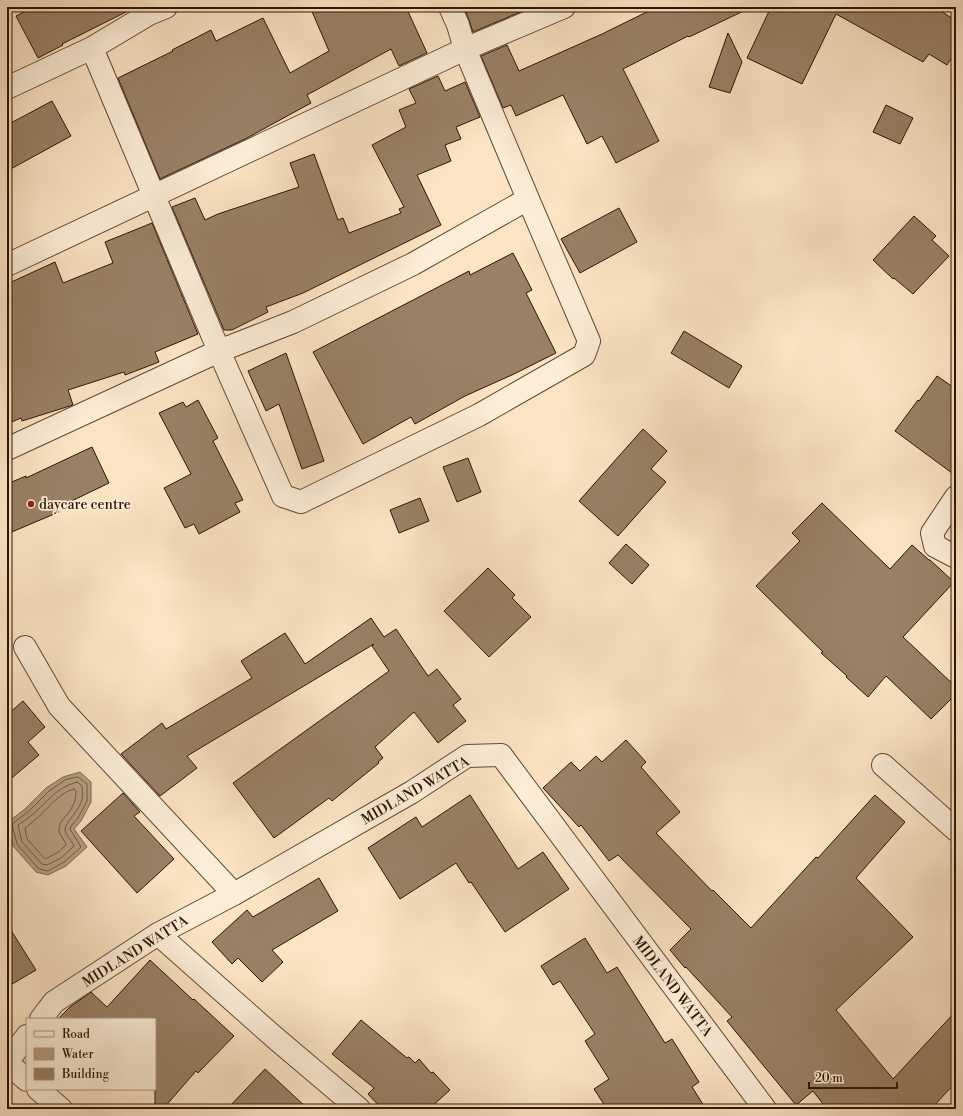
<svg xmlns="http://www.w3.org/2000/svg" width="963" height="1116" font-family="'Libre Bodoni',serif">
	<rect width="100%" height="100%" fill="#fbe3c3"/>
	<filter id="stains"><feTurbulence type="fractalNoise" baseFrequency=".005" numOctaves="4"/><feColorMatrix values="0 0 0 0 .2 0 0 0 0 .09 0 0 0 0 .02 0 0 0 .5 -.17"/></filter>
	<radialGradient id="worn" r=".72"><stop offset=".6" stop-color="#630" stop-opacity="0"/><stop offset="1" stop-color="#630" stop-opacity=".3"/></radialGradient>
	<!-- water -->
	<path fill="#b59d81" stroke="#7f674e" d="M80 772 91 782V802L81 821 74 829 87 847 66 866 48 875 36 872 13 846 8 822 25 809 46 788 63 777Z"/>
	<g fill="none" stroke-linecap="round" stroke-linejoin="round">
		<!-- shore -->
		<path stroke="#725942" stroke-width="1" d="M78 777 87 784V801L78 818 71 826 70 829 81 847 64 862 48 871 39 869 17 844 12 824 28 812 49 791 65 780Z
			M77 782 82 786C82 790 83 795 82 799 81 809 65 822 65 830 66 836 72 841 74 846L61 858 47 865 42 864 22 842 18 825C22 822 27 819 31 816 46 803 57 787 77 782Z
			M74 789 76 791C76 799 74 805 69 812 65 818 58 822 59 831 60 836 65 840 66 845L57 853 45 859 27 839 25 828C28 825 32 823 35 820 47 810 58 793 74 789Z"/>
	</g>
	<!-- building -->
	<path fill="#998066" stroke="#2e1502" d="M35 7H136L62 44 63 45 38 58 16 16Z
		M310 7H406L427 53 399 66 391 49 307 95 311 103 247 138 160 179 118 78 173 51 172 50 211 30 216 41 263 18 290 73 329 51Z
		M464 7H532L473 32 469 20Z
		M657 7H752L689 37 688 36 623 69 659 141 616 163 602 136 587 144 563 95 516 116 511 105 503 108 481 56 507 45 519 71 602 34Z
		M771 7H935L956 21V51L947 65 929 54 923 62 836 14 802 84 747 58Z
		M728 33 742 62 730 93 709 87Z
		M438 76 445 91 465 82 480 117 456 127 461 139 445 145 451 161 417 175 441 225 303 293 266 307 268 312 232 330H224L172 207 195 198 205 220 218 214 299 187 290 163 314 154 338 220 343 218 349 233 401 213 399 209 404 207 372 145 406 127 399 110 416 103 409 89Z
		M52 101 71 136 7 171V125Z
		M886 105 913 118 900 144 873 132Z
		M619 208 637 242 580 273 561 239Z
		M914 216 936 236 932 240 949 256 913 294 894 278 893 279 873 260Z
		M152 223 198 334 155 352 159 362 125 375 124 372 68 390 73 405 22 421 21 418 7 424V284L55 262 63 283 113 263 105 242Z
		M513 253 532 290 526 293 556 353 514 374 465 396 415 424 411 417 363 444 313 352 469 271 470 275Z
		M684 331 742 366 729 388 671 353Z
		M286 353 324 461 302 469 279 404 266 411 248 371Z
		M937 376 956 389V476L895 431 918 400 919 401Z
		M198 400 218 438 213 441 243 500 235 503 240 512 199 534 194 524 185 528 164 488 191 474 159 413 183 402 186 407Z
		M643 429 667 451 651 469 666 482 618 536 579 501Z
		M92 447 109 483 57 508 59 512 7 534V484L26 476V478Z
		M468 458 481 492 457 502 443 467Z
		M420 498 429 521 399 533 390 510Z
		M822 503 890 569 912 545 929 560H930L954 582 903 637 956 687V694L931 719 886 676 868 697 846 677 847 676 821 653 823 652 756 586 800 541 792 533Z
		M626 544 649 565 632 584 609 563Z
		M488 568 515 595 512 598 531 617 489 657 444 611Z
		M371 618 384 637 396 629 428 676 437 669 461 699 453 705 466 721 438 743 414 712 375 747 383 758 378 762 379 763 332 801 329 798 274 838 233 783 389 671 372 646 374 644 187 756 197 768 160 796 121 754 162 723 166 729 252 678 241 661 285 633 305 664Z
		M23 701 45 727 28 742 39 755 7 782V715Z
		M626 740 646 762 641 767 680 812 656 833 712 891 713 890 751 928 816 857 818 858 875 795 905 822 856 878 913 937 836 1010 893 1079 956 1011V1082L931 1109H827L813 1091 796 1105 763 1065 727 1021 732 1017 686 967 685 968 670 950 691 929 618 855 609 861 581 825 579 827 543 788 571 762 580 771 596 756 602 762Z
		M123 793 140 812 134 816 174 859 137 893 81 831Z
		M470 795 518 869 543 852 569 889 505 932 471 882 469 883 456 863 400 899 368 848 416 817 422 827Z
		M319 878 338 911 272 950 283 962 262 982 238 958 232 964 212 942 247 910 253 917Z
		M7 924 36 970 7 987Z
		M585 938 607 973 617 967 665 1043 672 1039 699 1082 692 1087 706 1109H607L594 1089 609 1079 585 1041 595 1034 560 981 553 985 541 966Z
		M150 960 193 1000 194 999 234 1036 198 1073 196 1071 163 1109H155V1019H58L70 1007 91 992 107 1007Z
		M361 1020 407 1058 409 1057 415 1063 419 1059 431 1073 433 1072 450 1090 429 1109H382L368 1094 374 1088 332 1054Z
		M265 1069 308 1109H227Z"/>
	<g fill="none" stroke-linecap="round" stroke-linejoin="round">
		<defs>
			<path id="minor" d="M450 7 458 25 465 49 528 199
				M7 88 92 48 149 14 166 7
				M7 265 465 49 564 7
				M7 449 219 351 293 322 413 264 528 199 589 341 584 355 479 415 301 502 283 496 219 351 92 48
				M956 497 932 533 935 546 956 557
				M25 647 59 706 234 894
				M883 765 956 830
				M158 934 274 1037 359 1109
				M41 1019 54 1002 158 934 234 894 412 792 467 756 501 755 765 1109
				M7 1062 27 1036
				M7 1063 27 1080
				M38 1089 61 1109"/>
		</defs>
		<!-- minor casing -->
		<use href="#minor" stroke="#614832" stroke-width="24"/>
		<!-- minor -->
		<use href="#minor" stroke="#fcedd8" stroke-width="22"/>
	</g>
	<!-- markers -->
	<circle fill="#8f2418" stroke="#fcedd8" stroke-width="1.5" cx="31" cy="504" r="4"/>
	<g text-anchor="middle" stroke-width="3.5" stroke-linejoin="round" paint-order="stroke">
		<!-- poi labels -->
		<g font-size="14" fill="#2e1502" stroke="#fcedd8" text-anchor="start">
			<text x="39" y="509">daycare centre</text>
		</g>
		<!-- street labels -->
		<g font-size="14" fill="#2e1502" stroke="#fcedd8">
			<text transform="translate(415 790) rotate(-30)" y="5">MIDLAND WATTA</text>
			<text transform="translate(135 951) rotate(-32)" y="5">MIDLAND WATTA</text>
			<text transform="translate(673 986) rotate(53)" y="5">MIDLAND WATTA</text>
		</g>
	</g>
	<!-- margin -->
	<rect width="963" height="1116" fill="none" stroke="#fbe3c3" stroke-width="24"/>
	<rect x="8" y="8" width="947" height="1100" fill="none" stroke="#2e1502" stroke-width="2"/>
	<rect x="12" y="12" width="939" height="1092" fill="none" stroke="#2e1502"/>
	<!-- legend -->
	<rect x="26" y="1018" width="130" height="72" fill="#fcedd8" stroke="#aa9782"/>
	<rect x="34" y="1031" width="20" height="6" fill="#fcedd8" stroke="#aa9782"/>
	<text x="62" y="1038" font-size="12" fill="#2e1502">Road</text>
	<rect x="34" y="1048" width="20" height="12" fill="#b59d81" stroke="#aa9782"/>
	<text x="62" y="1058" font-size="12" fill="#2e1502">Water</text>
	<rect x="34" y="1068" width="20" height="12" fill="#998066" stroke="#aa9782"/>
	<text x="62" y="1078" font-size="12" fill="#2e1502">Building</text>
	<!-- scale -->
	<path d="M809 1082v6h88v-6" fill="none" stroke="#2e1502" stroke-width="2"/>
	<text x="815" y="1082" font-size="12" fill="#2e1502" stroke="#fcedd8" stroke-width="3" paint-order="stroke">20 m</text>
	<rect width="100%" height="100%" filter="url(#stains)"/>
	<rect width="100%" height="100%" fill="url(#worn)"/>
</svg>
